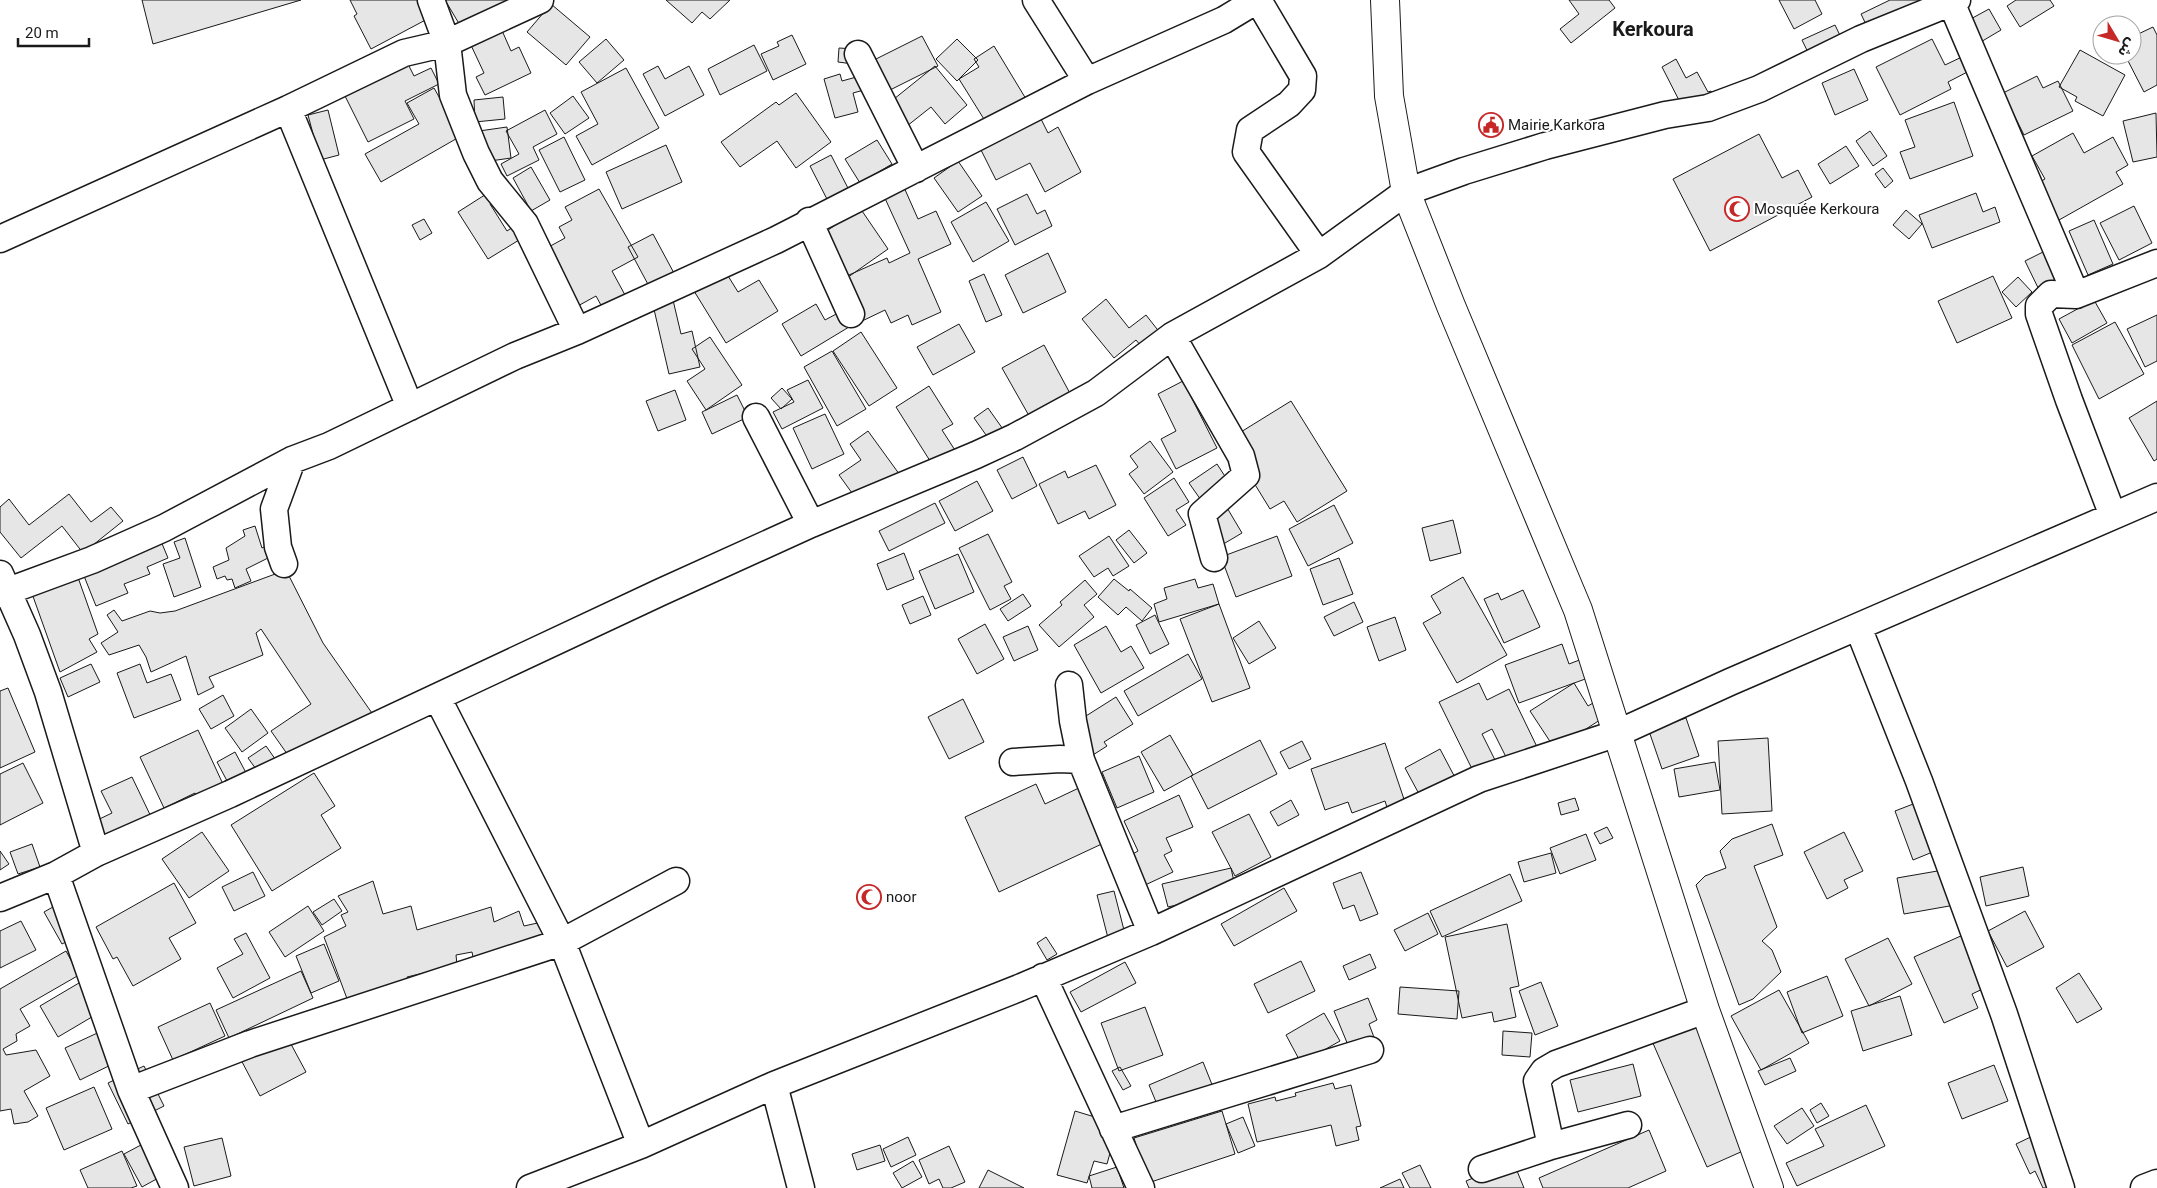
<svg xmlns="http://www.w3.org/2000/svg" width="2157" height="1188" font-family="Roboto,'Noto Sans Arabic',sans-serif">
	<rect width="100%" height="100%" fill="#fff"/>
	<!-- building -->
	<path fill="#e6e6e6" stroke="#1a1a1a" d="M142 0H301L153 44Z
		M350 0H425L433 16 371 49 354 16 357 14Z
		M445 0H517L464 32Z
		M666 0H730L710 19 702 12 692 23Z
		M1569 0H1609L1615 8 1571 43 1560 29 1579 14Z
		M1779 0H1815L1822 14 1794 29Z
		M1890 0H1957L1874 41 1861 14Z
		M2016 0H2050L2054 6 2020 27 2007 6Z
		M551 4 590 37 566 65 527 32Z
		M1989 9 2001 30 1979 43 1967 21Z
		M1835 25 1848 52 1815 67 1802 40Z
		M500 26 511 51 519 47 531 73 485 95 476 77 484 73 469 41Z
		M2153 27 2157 35V85L2144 92 2125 55H2132V37Z
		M792 35 806 64 773 80 761 54 779 46 777 42Z
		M922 36 938 66 890 90 874 60Z
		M606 39 624 60 597 83 579 62Z
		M957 39 978 60 957 81 936 59Z
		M1932 39 1945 65 1968 54 1975 68 1948 82 1951 89 1900 115 1876 67Z
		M754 45 767 71 720 95 708 69Z
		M994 46 1026 99 987 124 959 79 979 67 974 59Z
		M839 48 855 49 853 64 838 62Z
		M2080 50 2125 75 2103 116 2075 101 2077 97 2059 87Z
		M1676 59 1686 78 1697 72 1708 92 1711 91 1713 95 1684 110 1662 67Z
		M406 60 414 76 431 68 439 84 405 101 414 119 368 142 343 92Z
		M658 66 665 79 689 66 704 95 665 116 643 74Z
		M935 66 967 105 945 124 931 107 907 126 889 103Z
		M626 68 659 128 592 165 576 136 598 124 581 92Z
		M1854 69 1868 100 1835 115 1822 83Z
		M840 74 842 81 860 76 864 90 853 93 858 112 835 118 824 79Z
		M2037 76 2043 88 2058 81 2073 111 2024 135 2003 93Z
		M434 88 461 136 381 182 365 154 419 124 407 103Z
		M796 93 831 142 796 168 777 141 740 167 721 142 776 102 779 105Z
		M573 96 589 118 565 134 550 113Z
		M503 97 505 119 475 122 474 100Z
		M1954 102 1973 156 1910 179 1900 152 1915 147 1905 120Z
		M328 110 339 155 320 160 308 115Z
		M545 110 557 134 533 147 539 160 507 176 501 164 519 154 506 131Z
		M2156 113 2157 157 2133 162 2123 121Z
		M1040 117 1048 133 1058 127 1081 172 1045 192 1030 163 996 180 980 148Z
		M507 127 511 158 483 162 479 131Z
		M1870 131 1887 156 1873 166 1856 141Z
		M2073 133 2084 153 2113 137 2128 165 2116 172 2123 184 2059 220 2038 183 2045 179 2032 156Z
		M1759 134 1782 178 1798 170 1812 197 1710 251 1673 179Z
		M564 137 585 180 560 192 539 150Z
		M877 140 892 164 860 183 845 159Z
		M666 145 682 182 622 209 606 172Z
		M1846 146 1859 166 1830 184 1818 164Z
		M831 155 850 192 829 203 810 166Z
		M958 161 982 196 958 212 934 178Z
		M531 167 550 200 531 211 513 178Z
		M1883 168 1893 181 1885 188 1875 174Z
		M903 185 918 219 936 211 951 244 918 259 941 312 912 325 908 315 891 323 885 310 860 322 840 279 887 258 889 263 910 253 883 194Z
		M599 189 638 257 612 271 625 295 602 307 596 296 576 307 545 249 565 238 559 227 572 220 565 207Z
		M491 191 496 200 490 204 507 231 516 225 524 237 488 259 458 212Z
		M1976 193 1983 212 1995 207 2000 222 1932 248 1919 215Z
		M1027 194 1037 214 1045 210 1052 226 1015 245 997 209Z
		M986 202 1009 241 973 262 951 222Z
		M2134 206 2152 243 2119 260 2100 223Z
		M860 208 888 249 844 280 815 239Z
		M1906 210 1922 224 1909 239 1893 225Z
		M424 219 432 233 420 240 412 225Z
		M2094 220 2113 264 2088 275 2069 231Z
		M653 234 675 275 650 288 628 247Z
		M2057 245 2078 285 2045 302 2025 261Z
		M1048 253 1066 292 1023 313 1005 275Z
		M725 271 738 292 759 280 778 311 726 343 694 291Z
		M984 274 1002 315 986 322 969 281Z
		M1993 276 2012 318 1957 343 1938 301Z
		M2018 277 2032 292 2016 307 2002 292Z
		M1106 299 1129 328 1146 315 1168 343 1150 357 1136 340 1114 358 1082 319Z
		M673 300 681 334 692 331 700 367 669 374 653 305Z
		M2094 300 2107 323 2072 343 2059 319Z
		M816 304 825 320 840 312 849 327 801 356 782 324Z
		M2157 315V361L2145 367 2127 329Z
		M2115 322 2144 374 2099 399 2072 345Z
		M959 324 975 352 933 375 917 347Z
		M861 332 897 388 869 406 833 351Z
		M710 337 742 385 706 410 687 381 705 369 692 349Z
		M1044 345 1073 399 1032 421 1002 368Z
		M832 351 866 409 837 426 804 367Z
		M808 380 823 408 782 429 773 412 794 402 787 390Z
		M1183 381 1217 448 1176 469 1161 439 1176 431 1158 394Z
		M929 386 953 424 942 430 960 458 937 472 896 407Z
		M782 388 792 399 781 409 771 398Z
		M675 390 686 420 658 431 646 401Z
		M737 395 748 417 712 434 702 412Z
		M1291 401 1347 491 1297 522 1284 501 1270 509 1243 465 1236 435Z
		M2157 401V459L2154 461 2129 418Z
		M988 408 1005 432 991 442 974 418Z
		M825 414 844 454 812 469 793 428Z
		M868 431 905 482 865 511 839 475 861 460 850 444Z
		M1150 441 1173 472 1144 494 1129 474 1138 467 1130 456Z
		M1023 457 1037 486 1012 499 997 470Z
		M1217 464 1230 484 1203 503 1189 483Z
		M1096 465 1116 505 1089 519 1085 511 1058 524 1039 484 1065 471 1068 478Z
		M1174 478 1189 502 1176 510 1186 525 1168 536 1144 498Z
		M977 481 993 511 955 531 939 501Z
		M69 494 91 522 111 507 123 521 83 553 62 526 21 558 0 532V507L9 499 29 525Z
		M935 503 945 523 889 551 879 531Z
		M1334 505 1353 543 1308 566 1289 529Z
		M1226 506 1242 533 1220 546 1204 519Z
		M1453 520 1461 553 1430 561 1422 528Z
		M255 526 262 548 268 545 276 554 246 569 251 581 235 588 232 579 227 580 225 576 217 579 213 567 229 560 226 548 245 536 243 530Z
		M1129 530 1147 553 1134 563 1116 540Z
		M158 534 168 558 147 567 150 574 124 584 128 593 96 606 80 566Z
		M988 534 1012 582 1004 586 1011 599 990 610 959 548Z
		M1109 536 1129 566 1113 576 1108 568 1094 577 1079 556Z
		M1277 536 1292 576 1236 597 1221 557Z
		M185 538 201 587 174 597 163 564 180 558 174 542Z
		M904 553 914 579 887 590 877 564Z
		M958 554 974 592 935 609 919 571Z
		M1339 558 1353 594 1323 605 1310 569Z
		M75 569 98 634 89 639 97 652 60 672 30 588Z
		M286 570 323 643 374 716 290 758 271 731 311 704 261 629 256 633 263 655 209 677 214 687 198 695 186 656 151 672 146 657 139 645 109 655 101 643 118 632 107 615 114 610 122 621 150 611 160 613 175 611Z
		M1463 577 1507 655 1457 683 1423 623 1441 613 1431 596Z
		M1114 579 1129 591 1130 589 1152 608 1142 621 1126 607 1118 615 1098 597Z
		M1195 579 1198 588 1213 584 1219 604 1159 622 1154 604 1167 599 1164 588Z
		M1085 580 1097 594 1084 605 1094 617 1059 647 1039 625 1062 605 1060 602Z
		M1523 590 1540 627 1504 643 1484 599 1498 593 1501 600Z
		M1023 594 1031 606 1008 621 1000 609Z
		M923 596 931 615 910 624 902 605Z
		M1354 602 1363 622 1334 636 1324 617Z
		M1219 604 1250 688 1212 702 1180 619Z
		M1155 615 1169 644 1150 654 1136 625Z
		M1395 617 1406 650 1379 661 1367 627Z
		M1259 621 1276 648 1249 664 1233 638Z
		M985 624 1004 659 977 674 958 639Z
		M1028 626 1038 650 1014 661 1003 637Z
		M1106 626 1121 652 1131 646 1144 668 1101 693 1074 645Z
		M1562 644 1569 664 1582 659 1588 678 1519 703 1505 665Z
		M1188 654 1202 679 1138 716 1124 691Z
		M91 664 100 682 68 697 60 678Z
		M140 664 147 683 171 674 181 700 134 718 117 673Z
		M1479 683 1487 700 1509 689 1539 751 1510 765 1492 729 1482 734 1499 768 1477 779 1439 702Z
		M1574 683 1588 706 1593 703 1603 718 1555 749 1530 711Z
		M8 688 35 752 0 768V691Z
		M223 695 234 716 211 729 199 709Z
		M1116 697 1133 724 1104 742 1107 746 1082 762 1078 721Z
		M963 699 984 742 949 759 928 717Z
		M251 709 268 733 242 752 225 728Z
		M1686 718 1699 756 1662 769 1649 731Z
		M198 730 228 795 202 807 195 793 164 808 140 757Z
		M1170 735 1193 775 1164 791 1141 752Z
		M1768 738 1772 811 1722 814 1718 741Z
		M1260 740 1277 774 1208 809 1191 776Z
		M1302 741 1311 759 1289 769 1280 752Z
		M1385 743 1408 811 1390 817 1385 801 1352 813 1348 802 1325 810 1311 769Z
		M266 746 278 763 261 776 248 758Z
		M1440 749 1460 787 1425 805 1405 768Z
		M235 752 252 784 234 794 217 762Z
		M1139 756 1154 792 1117 808 1102 772Z
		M1715 762 1720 790 1679 797 1674 769Z
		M23 763 43 803 0 825V774Z
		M314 773 335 806 321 815 341 848 272 891 231 825Z
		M132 777 154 823 101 849 89 824 112 813 101 791Z
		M1036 784 1045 804 1081 787 1106 842 999 892 965 817Z
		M1179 795 1193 827 1166 838 1172 851 1164 855 1173 872 1143 886 1129 856 1138 851 1124 821Z
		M1575 798 1579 810 1561 815 1558 803Z
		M1291 800 1299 815 1278 826 1270 812Z
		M1921 801 1940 849 1913 860 1895 811Z
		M1249 814 1271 857 1235 876 1212 832Z
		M1772 824 1783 855 1754 866 1777 927 1762 941 1772 950 1781 972 1753 999 1739 1005 1696 885 1705 876 1726 868 1720 851 1732 839Z
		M1607 827 1613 838 1600 844 1594 833Z
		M202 832 229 871 189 898 162 859Z
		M1844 832 1863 871 1844 880 1848 888 1827 899 1804 852Z
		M1586 834 1596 860 1560 874 1550 848Z
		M32 844 40 867 18 874 10 852Z
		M0 851 9 864 0 870Z
		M1551 853 1556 873 1524 882 1518 862Z
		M2023 867 2029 896 1986 906 1980 877Z
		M1231 868 1236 891 1168 907 1162 884Z
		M1949 869 1955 905 1904 914 1897 878Z
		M253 872 265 896 234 911 222 887Z
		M1361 872 1378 914 1360 921 1354 905 1343 909 1333 883Z
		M1510 874 1522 901 1442 937 1430 911Z
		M373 881 383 914 411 906 417 930 491 907 494 922 519 911 524 926 542 922 554 948 474 962 472 952 456 955 457 965 407 977 410 986 349 1004 324 937 346 926 341 915 348 912 338 896Z
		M174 883 196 923 169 938 181 959 133 986 117 957 113 959 96 927Z
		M1284 888 1297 911 1234 946 1221 924Z
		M1114 891 1125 934 1108 938 1097 895Z
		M67 899 85 932 62 944 44 912Z
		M334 899 342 911 322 925 313 912Z
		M308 906 324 931 285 957 269 932Z
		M2025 911 2044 947 2007 967 1988 931Z
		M1428 913 1438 934 1405 951 1394 930Z
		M21 921 36 950 0 968V931Z
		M1507 924 1519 986 1510 988 1516 1017 1494 1022 1492 1012 1462 1018 1445 937Z
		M246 933 270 978 233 998 217 968 243 954 234 939Z
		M1963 935 1987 987 1972 994 1978 1008 1944 1023 1914 957Z
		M1046 937 1057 954 1047 960 1037 943Z
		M1888 938 1912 984 1869 1006 1845 959Z
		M324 944 339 981 311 993 296 956Z
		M66 951 79 975 20 1009 30 1026 16 1034 17 1041 3 1049 6 1055 36 1050 50 1076 24 1091 38 1116 28 1122 14 1124 11 1109 0 1111V989Z
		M1370 954 1376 968 1349 980 1343 966Z
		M1301 961 1315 991 1268 1013 1254 984Z
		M1125 962 1136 983 1081 1012 1070 992Z
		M301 971 313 998 229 1038 216 1010Z
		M2079 973 2102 1009 2077 1023 2056 988Z
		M1827 976 1843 1016 1802 1033 1787 992Z
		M84 980 102 1011 58 1037 40 1006Z
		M1541 982 1558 1026 1535 1035 1519 991Z
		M1400 987 1459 991 1457 1019 1398 1014Z
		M1779 990 1809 1043 1761 1070 1731 1016Z
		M1900 996 1912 1035 1863 1051 1851 1011Z
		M1368 998 1377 1020 1369 1024 1375 1040 1350 1050 1334 1011Z
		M210 1003 225 1036 173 1060 158 1027Z
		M1145 1007 1163 1055 1119 1071 1101 1023Z
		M1324 1013 1340 1041 1301 1063 1286 1035Z
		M1697 1021 1752 1147 1707 1167 1652 1041Z
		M106 1029 121 1060 80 1080 65 1048Z
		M1503 1031 1532 1033 1530 1057 1502 1055Z
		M285 1033 306 1072 260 1096 240 1058Z
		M1790 1058 1796 1071 1765 1085 1758 1071Z
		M1203 1062 1215 1092 1161 1114 1149 1085Z
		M1633 1064 1641 1096 1578 1112 1570 1080Z
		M1994 1065 2008 1101 1962 1119 1948 1083Z
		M144 1066 164 1106 128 1124 108 1083Z
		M1120 1067 1131 1086 1123 1090 1112 1071Z
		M1333 1083 1335 1089 1351 1085 1361 1126 1356 1127 1359 1140 1336 1146 1331 1125 1257 1142 1248 1104 1275 1097 1276 1101 1296 1096 1295 1093Z
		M94 1087 112 1129 64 1150 46 1108Z
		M1821 1103 1829 1116 1817 1123 1810 1110Z
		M1866 1105 1885 1146 1797 1186 1786 1163 1824 1146 1815 1129Z
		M1802 1108 1814 1126 1787 1144 1774 1126Z
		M1075 1111 1118 1124 1107 1164 1094 1161 1087 1183 1057 1175Z
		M1222 1111 1235 1154 1148 1183 1134 1138Z
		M1243 1117 1255 1146 1238 1153 1226 1124Z
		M1649 1130 1666 1171 1628 1188H1543L1539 1178Z
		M2039 1133 2064 1188H2043L2035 1171 2030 1174 2016 1144Z
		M908 1137 916 1155 891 1167 883 1149Z
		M154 1138 171 1171 142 1187 124 1154Z
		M222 1138 231 1176 194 1186 184 1147Z
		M880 1145 885 1161 857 1170 852 1154Z
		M949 1146 965 1182 951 1188H943L939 1179 929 1184 919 1160Z
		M122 1151 137 1186 131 1188H88L80 1170Z
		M913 1161 922 1177 902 1188 893 1173Z
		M1513 1161 1524 1188H1469L1466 1181Z
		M1420 1165 1431 1188H1410L1402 1173Z
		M1117 1167 1124 1188H1092L1089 1176Z
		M988 1170 1024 1188H979Z
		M1400 1179 1404 1188H1380Z"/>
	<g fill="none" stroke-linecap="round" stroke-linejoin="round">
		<defs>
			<path id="minor" d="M431 0 447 43 453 95 476 153 490 181 525 224 577 331
				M1036 0 1087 81
				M1258 0 1303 76 1302 90 1289 104 1250 130 1246 152 1319 255
				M1951 2 2076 295 2157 263
				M858 54 916 169
				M288 109 410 407
				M809 221 851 314
				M0 239 288 109 404 53 447 43 540 0
				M2076 295 2051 294 2039 306V314L2069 400 2113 516
				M1172 336 1241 456 1246 475 1202 514 1214 558
				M756 417 811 524
				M284 564 278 547 274 509 292 460
				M0 574 27 635 48 692 96 853
				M0 594 92 560 164 528 292 460 329 446 515 356 577 331 776 240 1087 81 1224 20 1257 0
				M1858 627 1919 781 2004 1014 2061 1188
				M1069 685 1073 721 1081 760 1151 932
				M437 697 562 942 641 1145
				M1013 762 1060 759 1081 760
				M56 875 131 1090 175 1188
				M0 898 56 875 96 853 230 794 661 592 811 524 976 455 1015 437 1096 393 1172 336 1319 255 1406 192 1464 171 1545 146 1665 115 1708 108 1759 89 1861 39 1957 0
				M1043 977 1141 1188
				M774 1085 801 1188
				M131 1090 250 1044 562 942 676 881
				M1113 1129 1370 1050
				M1551 1146 1628 1125
				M1482 1169 1551 1146 1537 1081 1544 1071 1556 1064 1705 1010
				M530 1188 641 1145 774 1085 1019 988 1151 932 1479 779 1618 733 1730 682 2157 497
				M2144 1188 2157 1183"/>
			<path id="major" d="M1385 0 1389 96 1406 192 1451 306 1578 610 1705 1010 1769 1188"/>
		</defs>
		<!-- minor casing -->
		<use href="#minor" stroke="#1a1a1a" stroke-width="29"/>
		<!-- major casing -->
		<use href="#major" stroke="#1a1a1a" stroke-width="30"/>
		<!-- minor -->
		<use href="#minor" stroke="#fff" stroke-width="26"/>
		<!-- major -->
		<use href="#major" stroke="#fff" stroke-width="28"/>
	</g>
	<!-- icons -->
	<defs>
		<symbol id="civic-ring" viewBox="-11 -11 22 22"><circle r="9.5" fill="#fff" stroke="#c62828" stroke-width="1.5"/><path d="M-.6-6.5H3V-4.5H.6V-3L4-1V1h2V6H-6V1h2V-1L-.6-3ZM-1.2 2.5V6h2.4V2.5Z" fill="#c62828"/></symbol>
		<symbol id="mosque-ring" viewBox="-11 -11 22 22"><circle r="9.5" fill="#fff" stroke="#c62828" stroke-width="1.5"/><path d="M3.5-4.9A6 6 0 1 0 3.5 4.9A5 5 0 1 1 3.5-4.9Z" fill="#c62828"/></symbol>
	</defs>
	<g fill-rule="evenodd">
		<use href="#civic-ring" x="1477" y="111" width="28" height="28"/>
		<use href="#mosque-ring" x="1723" y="195" width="28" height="28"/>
		<use href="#mosque-ring" x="855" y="883" width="28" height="28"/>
	</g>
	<g text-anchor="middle" stroke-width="4" stroke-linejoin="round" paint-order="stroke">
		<!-- poi labels -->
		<g font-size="15" fill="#1a1a1a" stroke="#fff" text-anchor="start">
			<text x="1508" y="130">Mairie Karkora</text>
			<text x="1754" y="214">Mosquée Kerkoura</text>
			<text x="886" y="902">noor</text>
		</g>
		<!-- district labels -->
		<g font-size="20" font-weight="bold" fill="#1a1a1a" stroke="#fff">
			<text x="1653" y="36">Kerkoura</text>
		</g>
	</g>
	<!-- north arrow -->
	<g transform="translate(2117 40) rotate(128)"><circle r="24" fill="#ffffff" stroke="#a3a3a3"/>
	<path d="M0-4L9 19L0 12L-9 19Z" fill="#c62828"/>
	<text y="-8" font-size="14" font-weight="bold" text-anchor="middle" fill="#1a1a1a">ش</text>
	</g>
	<!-- scale -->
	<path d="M18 38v8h71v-8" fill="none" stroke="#1a1a1a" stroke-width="2.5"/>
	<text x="25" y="38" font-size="15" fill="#1a1a1a" stroke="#ffffff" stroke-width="4" paint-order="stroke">20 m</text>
</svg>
